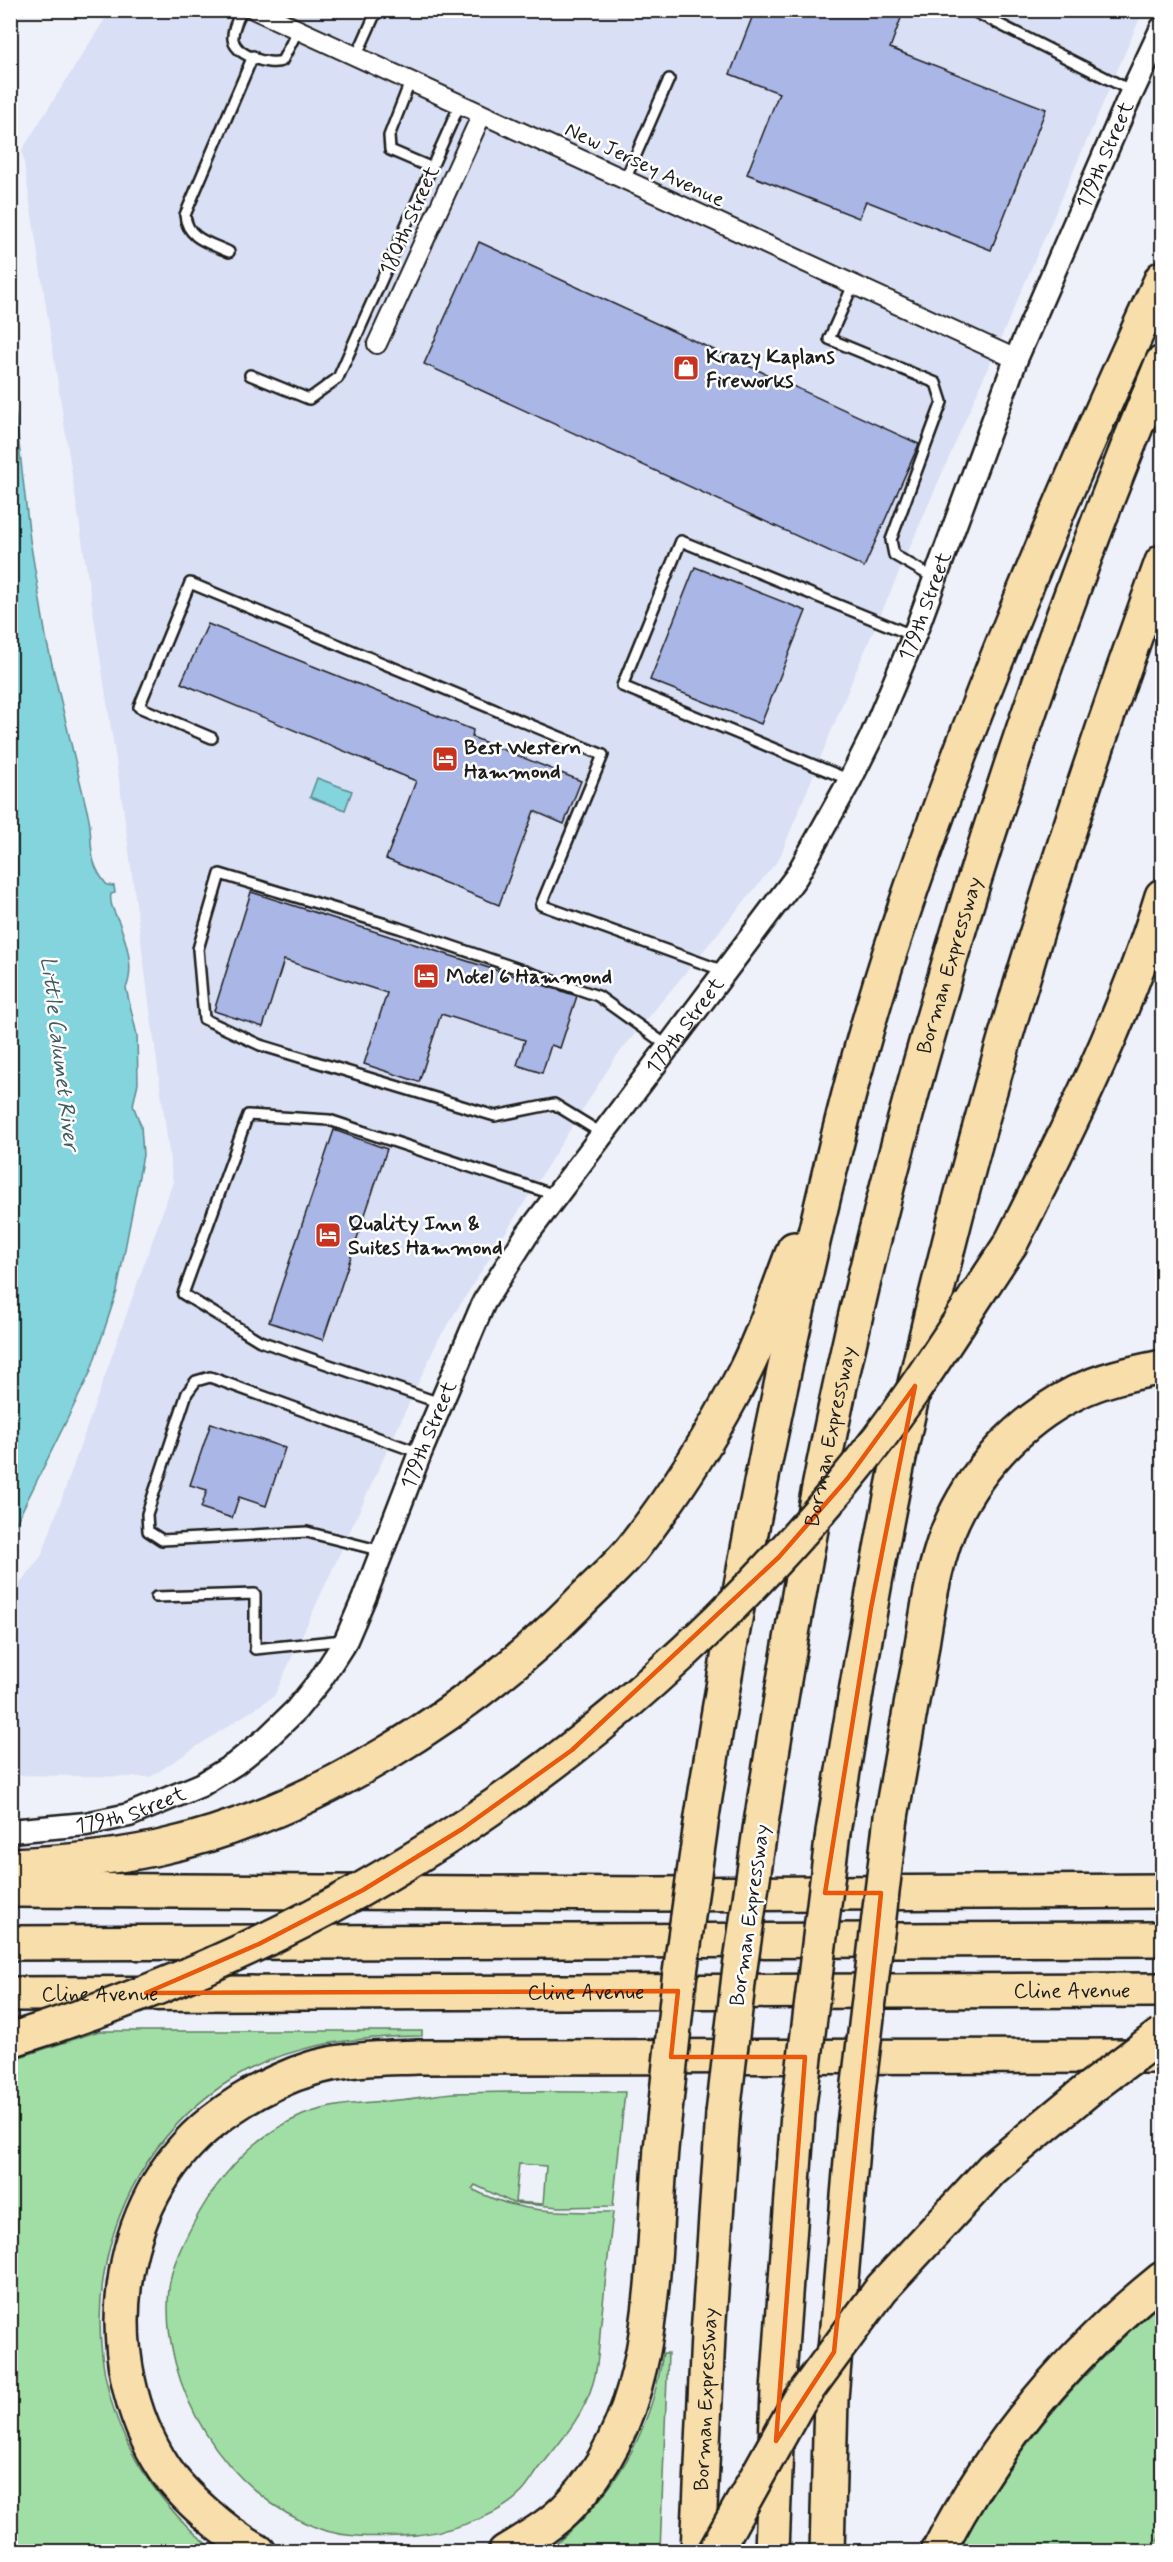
<svg xmlns="http://www.w3.org/2000/svg" width="1173" height="2562" font-family="Mynerve,sans-serif">
	<rect width="100%" height="100%" fill="#eef0fa"/>
	<filter id="ink" filterUnits="userSpaceOnUse"><feTurbulence type="fractalNoise" baseFrequency=".0167" numOctaves="2"/><feDisplacementMap in="SourceGraphic" scale="12" xChannelSelector="R" yChannelSelector="G"/><feConvolveMatrix kernelMatrix="1 2 1 2 8 2 1 2 1" color-interpolation-filters="sRGB"/></filter>
	<g filter="url(#ink)">
		<!-- built -->
		<path fill="#d9dff4" d="M110 11H1143L853 678 779 859 615 1058 438 1340 274 1696 150 1777 11 1775 10 1597 42 1555 173 1182 123 806 22 150Z"/>
		<!-- green -->
		<path fill="#a0dea5" stroke="#5e7d60" stroke-width="1.5" fill-rule="evenodd" d="M99 2031H422V2036C357 2037 291 2043 234 2078 90 2166 56 2368 162 2498 178 2518 197 2538 218 2551L13 2552 11 2549V2060Z
			M625 2092 613 2206 560 2207 513 2203 475 2185 472 2189C518 2214 562 2212 613 2212 609 2248 605 2285 601 2322 599 2342 599 2364 593 2383 583 2417 560 2442 538 2470 533 2477 528 2486 522 2492 495 2520 439 2535 401 2536 374 2537 346 2538 320 2529 226 2495 159 2387 169 2288 171 2267 183 2243 193 2224 218 2177 252 2136 303 2115 333 2103 367 2103 398 2100 416 2099 435 2094 453 2093 510 2091 568 2092 625 2092ZM519 2164 546 2166 543 2204 515 2202Z
			M1162 2303V2529L1154 2551 958 2552C1009 2456 1080 2372 1162 2303Z
			M663 2353H668L660 2551H547C611 2501 651 2435 663 2353Z"/>
		<!-- water -->
		<path fill="#83d4dc" stroke="#5a8a8f" stroke-width="1.5" d="M10 366 30 540 47 643 89 819C93 846 87 861 107 885L114 886 115 893 111 894C109 904 115 913 119 922 126 941 135 968 126 988L137 1035 138 1083 133 1105 141 1126 143 1155 117 1291 90 1373 11 1533Z
			M317 778 352 791 345 810 310 797Z"/>
		<!-- building -->
		<path fill="#a9b6e6" stroke="#1c1c1c" stroke-width="1.5" d="M755 10H904L890 48 1046 109 991 250 866 201 859 218 747 174 779 93 730 74Z
			M479 242 919 444 864 567 424 364Z
			M695 567 806 611 761 724 650 680Z
			M208 624 473 730 472 737 581 781 564 824 534 811 499 905 386 859 416 781 181 683Z
			M251 892 577 996 560 1048 551 1045 542 1073 517 1065 525 1040 441 1014 419 1082 364 1064 387 993 284 960 263 1027 214 1011Z
			M334 1130 387 1149 323 1340 269 1322Z
			M211 1423 285 1448 266 1506 239 1497 232 1518 201 1508 207 1490 190 1485Z"/>
		<g fill="none" stroke-linecap="round" stroke-linejoin="round">
			<defs>
				<path id="service" d="M242 10C238 19 232 29 233 39 235 55 268 66 282 61L298 30
					M971 10 1132 91
					M356 57 377 10
					M410 82 389 136 390 150 432 168
					M625 180 669 79
					M229 252C210 243 187 239 185 215L253 56
					M853 285 829 339 936 383 942 402 891 540 894 555 934 578
					M250 375 309 399 338 378 460 104
					M212 738 139 707 190 583 603 755 541 905 724 971
					M850 780 622 686 681 541 914 636
					M603 1134 554 1104 495 1116 260 1045 204 1019 198 949 220 874 399 928 598 996 669 1047
					M440 1403 260 1341 183 1294 248 1115 329 1120 555 1195
					M382 1551 307 1532 162 1540 148 1531 147 1514 187 1393 196 1381 210 1377 420 1453
					M156 1597 255 1594V1649L343 1640"/>
				<path id="minor" d="M255 10 1016 359
					M377 344 482 114"/>
				<g id="tertiary">
					<path id="s1" d="M10 1831 86 1824 129 1815 201 1785 235 1764 267 1738 296 1710 321 1679 346 1640 364 1598 420 1453 484 1302 526 1236 796 877 850 780 871 738 914 636 1016 359 1126 105 1162 28"/>
				</g>
				<g id="motorway">
					<path d="M1011 1243C1068 1130 1125 1017 1162 896"/>
					<path d="M702 1817C730 1633 765 1450 807 1268 833 1155 860 1041 897 931 971 707 1064 491 1162 278"/>
					<path d="M891 1817C900 1766 909 1715 919 1664 926 1620 932 1572 948 1531 972 1472 1019 1421 1075 1393 1102 1379 1133 1373 1162 1367"/>
					<path id="s2" d="M760 1830C790 1633 825 1436 873 1243 947 943 1043 648 1162 363"/>
					<path d="M833 1832C859 1673 884 1514 921 1358 984 1087 1067 822 1162 562"/>
					<path d="M10 1865C60 1863 110 1858 158 1848 309 1815 469 1714 577 1605 595 1586 617 1568 633 1548 675 1494 713 1434 744 1373 764 1334 778 1290 794 1249"/>
					<path d="M10 1890 653 1894 1162 1891"/>
					<path d="M10 1943 1162 1939"/>
					<path id="s3" d="M10 1994 1162 1990"/>
					<path d="M259 2552C228 2535 183 2497 164 2468 95 2362 111 2201 213 2121 251 2091 300 2066 349 2061 371 2058 394 2058 417 2057L1162 2056"/>
					<path d="M505 2552C528 2538 553 2524 571 2504 660 2410 651 2270 661 2149"/>
					<path id="s4" d="M698 2552 708 2335 723 2114"/>
					<path d="M772 2552 778 2391 798 2114"/>
					<path d="M827 2552 831 2398 854 2125"/>
					<path d="M938 2552C992 2445 1070 2353 1162 2279"/>
				</g>
			</defs>
			<!-- service casing -->
			<use href="#service" stroke="#1c1c1c" stroke-width="14"/>
			<!-- minor casing -->
			<use href="#minor" stroke="#1c1c1c" stroke-width="22"/>
			<!-- tertiary casing -->
			<use href="#tertiary" stroke="#1c1c1c" stroke-width="27"/>
			<!-- motorway casing -->
			<use href="#motorway" stroke="#1c1c1c" stroke-width="38"/>
			<!-- service -->
			<use href="#service" stroke="#fff" stroke-width="9"/>
			<!-- minor -->
			<use href="#minor" stroke="#fff" stroke-width="18"/>
			<!-- tertiary -->
			<use href="#tertiary" stroke="#fff" stroke-width="22"/>
			<!-- motorway -->
			<use href="#motorway" stroke="#f8deab" stroke-width="33"/>
			<defs>
				<path id="motorway-bridge" d="M10 2040C346 1936 621 1751 845 1481 907 1407 958 1323 1011 1243
					M723 2114 739 1975 760 1830
					M798 2114 833 1832
					M854 2125 891 1817
					M661 2149 679 1980 702 1817
					M715 2552 799 2401 882 2288 992 2169 1090 2088 1162 2034"/>
			</defs>
			<!-- motorway-bridge casing -->
			<use href="#motorway-bridge" stroke="#1c1c1c" stroke-width="38" stroke-linecap="butt"/>
			<!-- motorway-bridge -->
			<use href="#motorway-bridge" stroke="#f8deab" stroke-width="33"/>
		</g>
	</g>
	<!-- marked area -->
	<path fill="none" stroke="#e8590c" stroke-width="4.5" stroke-linejoin="round" d="M915 1386 871 1608 825 1893H881L834 2352 776 2441 805 2057H671L678 1991 146 1993 259 1944 363 1890 462 1829 572 1750 779 1557 848 1478Z"/>
	<!-- icons -->
	<defs>
		<symbol id="shop-square" viewBox="-11 -11 22 22"><rect x="-9" y="-9" width="18" height="18" rx="4" fill="#c8321e" stroke="#fff"/><path d="M-5-2.5h2.3a2.7 3.5 0 0 1 5.4 0H5L5.5 6h-11ZM-1.5-2.5h3a1.5 2.3 0 0 0-3 0Z" fill="#fff"/></symbol>
		<symbol id="hotel-square" viewBox="-11 -11 22 22"><rect x="-9" y="-9" width="18" height="18" rx="4" fill="#c8321e" stroke="#fff"/><path d="M-6-4.5h1.5V1H6V5H4.5V3h-9V5H-6ZM-4 0a1.8 1.8 0 1 1 3.6 0ZM.5 0V-2.5h3Q6-2.5 6 0Z" fill="#fff"/></symbol>
	</defs>
	<g fill-rule="evenodd">
		<use href="#shop-square" x="671" y="353" width="30" height="30"/>
		<use href="#hotel-square" x="430" y="744" width="30" height="30"/>
		<use href="#hotel-square" x="411" y="961" width="30" height="30"/>
		<use href="#hotel-square" x="313" y="1220" width="30" height="30"/>
	</g>
	<g text-anchor="middle" stroke-width="5" stroke-linejoin="round" paint-order="stroke">
		<!-- street labels -->
		<g font-size="21" fill="#1c1c1c" stroke="#fff">
			<text dy="7" stroke="none"><textPath href="#s1" startOffset="2085">179th Street</textPath></text>
			<text transform="translate(645 164) rotate(25)" y="7">New Jersey Avenue</text>
			<text transform="translate(409 220) rotate(-66)" y="7">180th Street</text>
			<text dy="7" stroke="none"><textPath href="#s1" startOffset="1599">179th Street</textPath></text>
			<text dy="7" stroke="none"><textPath href="#s2" startOffset="886">Borman Expressway</textPath></text>
			<text dy="7" stroke="none"><textPath href="#s1" startOffset="1113">179th Street</textPath></text>
			<text dy="7" stroke="none"><textPath href="#s1" startOffset="627">179th Street</textPath></text>
			<text dy="7" stroke="none"><textPath href="#s2" startOffset="400">Borman Expressway</textPath></text>
			<text dy="7" stroke="none"><textPath href="#s1" startOffset="123">179th Street</textPath></text>
			<text transform="translate(749 1915) rotate(-82)" y="7">Borman Expressway</text>
			<text dy="7" stroke="none"><textPath href="#s3" startOffset="1062">Cline Avenue</textPath></text>
			<text dy="7" stroke="none"><textPath href="#s3" startOffset="576">Cline Avenue</textPath></text>
			<text dy="7" stroke="none"><textPath href="#s3" startOffset="90">Cline Avenue</textPath></text>
			<text dy="7" stroke="none"><textPath href="#s4" startOffset="153">Borman Expressway</textPath></text>
		</g>
		<!-- poi labels -->
		<g font-size="21" font-weight="bold" fill="#1c1c1c" stroke="#fff" text-anchor="start">
			<text x="706" y="363">Krazy Kaplans<tspan x="706" dy="24">Fireworks</tspan></text>
			<text x="464" y="754">Best Western<tspan x="464" dy="24">Hammond</tspan></text>
			<text x="446" y="983">Motel 6 Hammond</text>
			<text x="348" y="1230">Quality Inn &amp;<tspan x="348" dy="24">Suites Hammond</tspan></text>
		</g>
		<!-- water labels -->
		<g font-size="22" font-style="italic" fill="#405c5f" stroke="#fff">
			<text transform="translate(61 1053) rotate(83)" y="8">Little Calumet River</text>
		</g>
	</g>
	<!-- margin -->
	<rect width="1173" height="2562" fill="none" stroke="#fff" stroke-width="36"/>
	<rect x="18" y="18" width="1137" height="2526" fill="none" stroke="#1c1c1c" stroke-width="2" filter="url(#ink)"/>
</svg>
